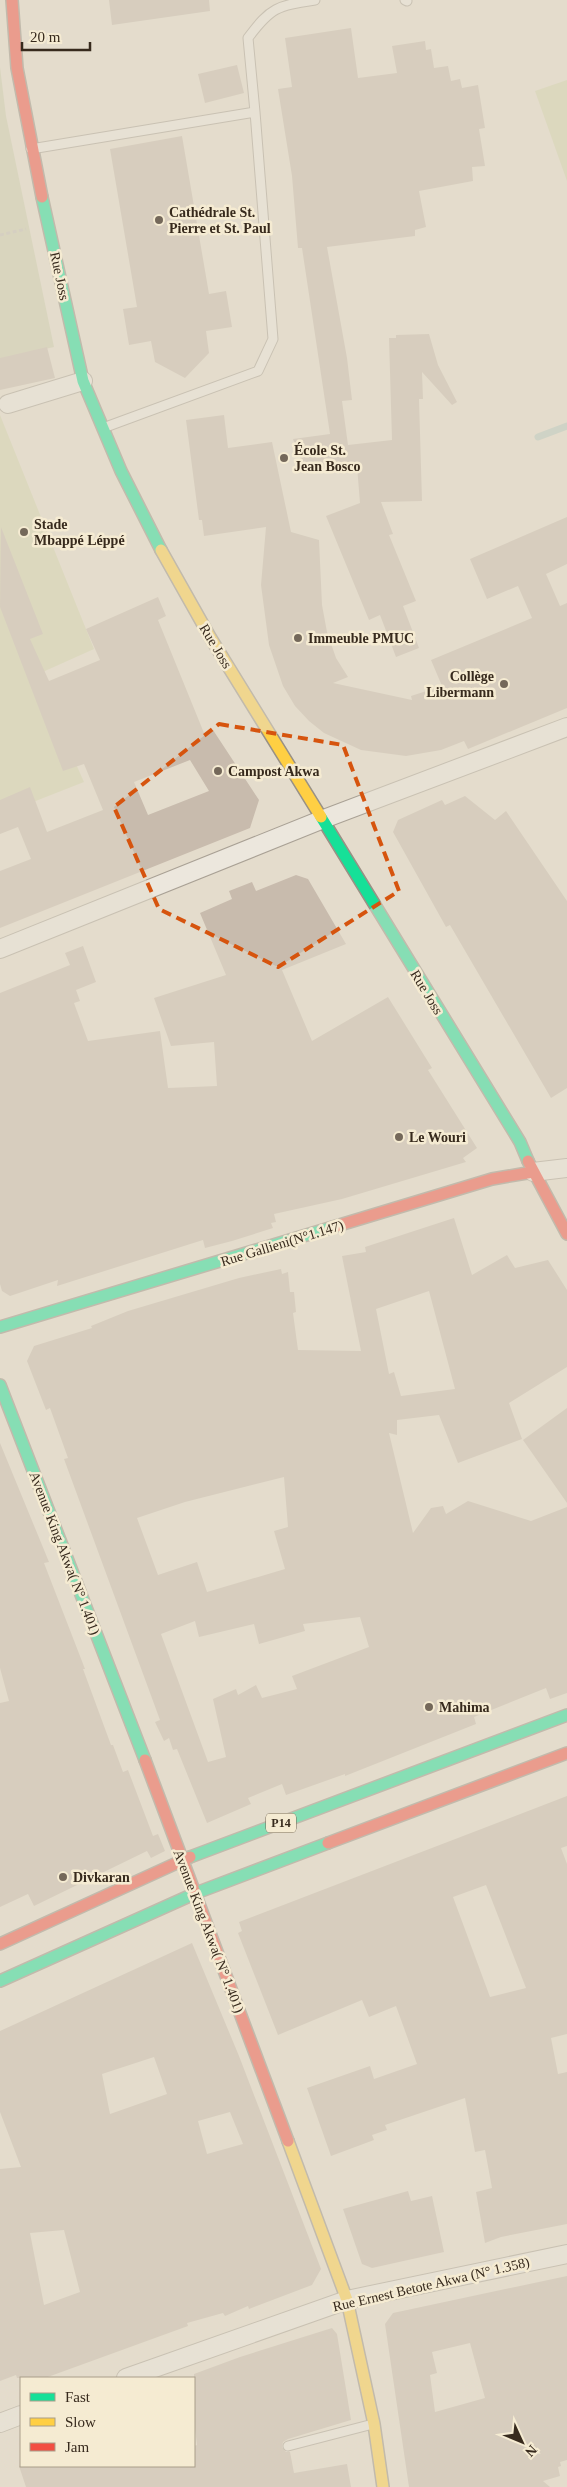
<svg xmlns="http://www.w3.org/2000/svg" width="567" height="2487" font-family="'Times New Roman',serif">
	<rect width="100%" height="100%" fill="#e4dccc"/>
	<!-- green -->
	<path fill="#d3d3ae" d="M567 80V181L535 91Z
		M0 415 94 649 36 675 84 782 0 815Z"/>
	<!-- cemetery -->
	<path fill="#cdcdae" d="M0 67 6 116 54 347 0 359Z"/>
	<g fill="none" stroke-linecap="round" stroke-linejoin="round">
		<!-- stream -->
		<path stroke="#b7c8be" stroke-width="7" d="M538 437 567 426"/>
	</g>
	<!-- building -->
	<path fill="#c8bbad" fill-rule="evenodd" d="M109 0H209L210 11 112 25Z
		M351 28 358 78 397 73 392 46 425 41 426 50 431 49 434 68 448 66 451 81 460 79 462 88 478 85 485 128 479 129 485 166 472 167 473 181 419 191 426 227 415 230V236L327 247 347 358 352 400 342 401 348 445 392 440 389 338H396V335L429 334 438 365 457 402 452 405 422 372 423 399H419L422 501 381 502 393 534 389 535 416 601 403 606 419 648 396 657 380 615 369 620 326 516 360 503 357 466 306 473 293 439 330 434 302 248H298L292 176 278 89 292 87 285 38Z
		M237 65 244 93 205 103 198 74Z
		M182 136 209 294 226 291 232 327 206 331 209 353 185 378 155 362 151 341 129 345 123 309 137 307 110 149Z
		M47 347 55 378 0 390V358Z
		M224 415 228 448 272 442 291 532 319 540 322 605 327 632 336 658 348 677 333 683 412 700 411 696 442 686 431 660 532 618 518 586 487 599 470 559 567 517V564L546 574 560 606 567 603V708L468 749 464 741 441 750 406 756 361 750 324 733 309 721 295 706 283 686 269 645 261 585 266 527 204 536 202 520H199L186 420Z
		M1 527 43 634 30 639 49 681 100 660 86 629 158 597 166 616 158 620 204 733 213 730 259 800 250 828 0 928V871L31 859 18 827 0 834V800L30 787 47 832 103 810 84 764 63 771 0 607ZM190 760 209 791 148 815 134 782Z
		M465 796 495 820 506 811 567 901V1088L551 1098 450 925 446 927 393 832 398 820 442 800 445 805Z
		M296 875 308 879 346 944 282 970 312 1041 388 997 432 1068 428 1070 477 1148 463 1158 466 1162 342 1199 274 1214 276 1222 271 1223 273 1228 232 1241 205 1248 203 1240 57 1286 58 1280 10 1296 2 1291 0 1284V993L70 965 65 953 83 946 96 982 76 990 80 1001 74 1003 88 1041 160 1031 168 1088 217 1086 214 1042 171 1046 154 998 226 975 200 913 232 899 229 891 252 882 256 891Z
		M454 1218 472 1275 507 1255 515 1268 548 1260 567 1290V1367L509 1403 522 1439 458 1463 439 1415 397 1420V1435L389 1433 413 1533 431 1508 443 1506 446 1514 468 1501 531 1521 567 1507V1693L550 1699 546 1688 474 1717 476 1724 345 1776V1774L286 1795 282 1784 248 1798 251 1804 207 1823 177 1749 173 1750 169 1738 164 1741 155 1722 160 1720 64 1459 68 1458 50 1408 46 1410 27 1361 34 1346 92 1328 91 1326 128 1311 239 1278 281 1269 282 1274 288 1272 290 1292H294L296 1312 293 1313 298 1350 361 1351 342 1256 366 1252 365 1247ZM429 1291 455 1389 401 1396 394 1372 389 1374 376 1309ZM284 1477 288 1527 274 1531 285 1569 207 1592 197 1562 158 1575 137 1518 185 1502ZM360 1617 369 1647 292 1676 297 1689 262 1698 256 1685 238 1695 236 1689 213 1699 226 1757 208 1762 161 1634 195 1621 199 1637 254 1624 259 1644 305 1631 303 1624Z
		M567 1408V1503L523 1440Z
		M0 1443 49 1562 44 1563 85 1669H83L111 1745H113L123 1772 128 1770 153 1836 158 1834 165 1851 151 1858 147 1851 34 1906 28 1894 0 1907V1703L9 1701 0 1668Z
		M567 1796V1846L561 1848 567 1864V2034L551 2038 558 2074 567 2072V2224L501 2237 485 2243 476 2192 492 2188 485 2150 475 2152 465 2098 385 2125 387 2130 372 2135 374 2140 331 2156 307 2088 370 2066 374 2079 417 2064 396 2006 369 2017 362 2000 278 2035 238 1933 242 1931 239 1922ZM486 1885 526 1988 490 1997 453 1897Z
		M192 1943 239 2056 321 2269 312 2285 249 2309 248 2306 225 2316 223 2313 187 2323 188 2326 45 2378H17L16 2375 0 2381V2169L21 2167 0 2112V2031ZM154 2057 167 2094 110 2114 102 2074ZM230 2112 243 2144 207 2154 198 2121ZM64 2230 80 2292 44 2305 30 2233Z
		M408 2191 411 2201 432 2196 444 2252 372 2268 362 2264 343 2209Z
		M567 2276V2460L560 2462 561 2466 558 2467 560 2476 543 2481 550 2487H409L385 2324 393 2313ZM470 2343 485 2398 435 2412 430 2375 437 2373 432 2352Z
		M332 2328 337 2334 351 2420 288 2439 283 2442 282 2447 286 2452H290L294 2473 347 2464 351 2487H26L19 2466H194V2446L197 2445 194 2420V2374L240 2357Z"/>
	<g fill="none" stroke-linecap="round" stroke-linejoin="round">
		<defs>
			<path id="lane" d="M405 0 407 1
				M255 112 248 38C271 7 277 6 315 0
				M31 149 255 112 273 339 258 371 103 428
				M288 2446 373 2424"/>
			<path id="street" d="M8 404 83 381
				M0 949 321 820 567 727
				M533 1172 567 1168
				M126 2378 347 2300 567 2254
				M0 2423 21 2415"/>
			<path id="fast" d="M42 197 83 381 121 471 161 550
				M321 817 520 1142 528 1161
				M0 1327 333 1227
				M0 1385 145 1760
				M190 1857 567 1715
				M0 1981 196 1893 328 1843"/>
			<path id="slow" d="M161 550 210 637 321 817
				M288 2141 347 2300 374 2424 383 2487"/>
			<path id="jam" d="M12 0 17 68 42 197
				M528 1161 567 1234
				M333 1227 492 1179 533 1172
				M145 1760 288 2141
				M328 1843 567 1753
				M0 1944 190 1857"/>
		</defs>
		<!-- lane casing -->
		<use href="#lane" stroke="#a9a195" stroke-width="11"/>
		<!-- street casing -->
		<use href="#street" stroke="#a9a195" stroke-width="20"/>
		<!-- fast casing -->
		<use href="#fast" stroke="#999185" stroke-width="14"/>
		<!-- slow casing -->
		<use href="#slow" stroke="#999185" stroke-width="14"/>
		<!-- jam casing -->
		<use href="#jam" stroke="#999185" stroke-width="14"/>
		<!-- path -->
		<path stroke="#c4beb4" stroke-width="3" stroke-dasharray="4 2.5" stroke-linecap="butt" d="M0 235 26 229"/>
		<!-- lane -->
		<use href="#lane" stroke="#ece7dd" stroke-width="9"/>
		<!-- street -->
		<use href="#street" stroke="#ece7dd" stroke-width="18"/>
		<!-- fast -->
		<use href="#fast" stroke="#16e098" stroke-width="11"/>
		<!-- slow -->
		<use href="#slow" stroke="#ffcf43" stroke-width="11"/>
		<!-- jam -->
		<use href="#jam" stroke="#f24e42" stroke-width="11"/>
	</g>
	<!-- marked area -->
	<path d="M0 0H567V2487H0ZM219 724 343 745 399 891 278 967 159 909 114 807Z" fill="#e4dccc" fill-opacity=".55" fill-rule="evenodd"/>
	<path fill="none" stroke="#d6540e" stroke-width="4" stroke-dasharray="10 6" stroke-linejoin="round" d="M219 724 343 745 399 891 278 967 159 909 114 807Z"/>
	<!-- markers -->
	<g fill="#74685a" stroke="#f5ebd2" stroke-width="2">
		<circle cx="159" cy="220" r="5"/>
		<circle cx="284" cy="458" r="5"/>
		<circle cx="24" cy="532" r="5"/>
		<circle cx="298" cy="638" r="5"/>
		<circle cx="504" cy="684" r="5"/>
		<circle cx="218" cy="771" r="5"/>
		<circle cx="399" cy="1137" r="5"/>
		<circle cx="429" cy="1707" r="5"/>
		<circle cx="63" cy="1877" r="5"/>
	</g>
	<g text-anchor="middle" stroke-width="5" stroke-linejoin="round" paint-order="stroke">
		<!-- shield labels -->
		<rect fill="#f5ebd2" stroke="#706453" stroke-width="1" x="266" y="1813.5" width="30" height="19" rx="4"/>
		<g font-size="12" font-weight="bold" fill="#372a1d">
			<text x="281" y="1827">P14</text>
		</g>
		<!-- poi labels -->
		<g font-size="14" font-weight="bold" fill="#372a1d" stroke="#f5ebd2" text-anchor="start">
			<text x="169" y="217">Cathédrale St.<tspan x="169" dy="16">Pierre et St. Paul</tspan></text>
			<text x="294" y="455">École St.<tspan x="294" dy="16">Jean Bosco</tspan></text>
			<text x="34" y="529">Stade<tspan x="34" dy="16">Mbappé Léppé</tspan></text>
			<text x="308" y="643">Immeuble PMUC</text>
			<text x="494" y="681" text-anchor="end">Collège<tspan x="494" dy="16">Libermann</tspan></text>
			<text x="228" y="776">Campost Akwa</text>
			<text x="409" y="1142">Le Wouri</text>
			<text x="439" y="1712">Mahima</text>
			<text x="73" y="1882">Divkaran</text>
		</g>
		<!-- street labels -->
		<g font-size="14" fill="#372a1d" stroke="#f5ebd2">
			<text transform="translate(60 276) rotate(78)" y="5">Rue Joss</text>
			<text transform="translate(216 646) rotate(59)" y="5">Rue Joss</text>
			<text transform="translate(427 992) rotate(59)" y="5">Rue Joss</text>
			<text transform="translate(282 1243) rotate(-17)" y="5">Rue Gallieni(N°1.147)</text>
			<text transform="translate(65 1553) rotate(69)" y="5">Avenue King Akwa( N° 1.401)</text>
			<text transform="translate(209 1931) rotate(69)" y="5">Avenue King Akwa( N° 1.401)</text>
			<text transform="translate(431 2284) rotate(-13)" y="5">Rue Ernest Betote Akwa (N° 1.358)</text>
		</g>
	</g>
	<!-- legend -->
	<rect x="20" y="2377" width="175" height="90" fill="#f5ebd2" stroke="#a99e8a"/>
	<rect x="30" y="2393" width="25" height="8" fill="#16e098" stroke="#a99e8a"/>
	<text x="65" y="2402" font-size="15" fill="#372a1d">Fast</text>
	<rect x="30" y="2418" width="25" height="8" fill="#ffcf43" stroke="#a99e8a"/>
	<text x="65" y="2427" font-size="15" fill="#372a1d">Slow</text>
	<rect x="30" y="2443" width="25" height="8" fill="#f24e42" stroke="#a99e8a"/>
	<text x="65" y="2452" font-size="15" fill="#372a1d">Jam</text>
	<!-- north arrow -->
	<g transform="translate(522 2442) rotate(134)" stroke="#f5ebd2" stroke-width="4" paint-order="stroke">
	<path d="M0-4L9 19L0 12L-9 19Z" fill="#372a1d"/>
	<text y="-8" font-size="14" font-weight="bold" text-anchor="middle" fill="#372a1d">N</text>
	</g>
	<!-- scale -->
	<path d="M22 42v8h68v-8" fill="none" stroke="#372a1d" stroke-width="2.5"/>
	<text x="30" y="42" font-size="15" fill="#372a1d" stroke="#f5ebd2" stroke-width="4" paint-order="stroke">20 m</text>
</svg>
